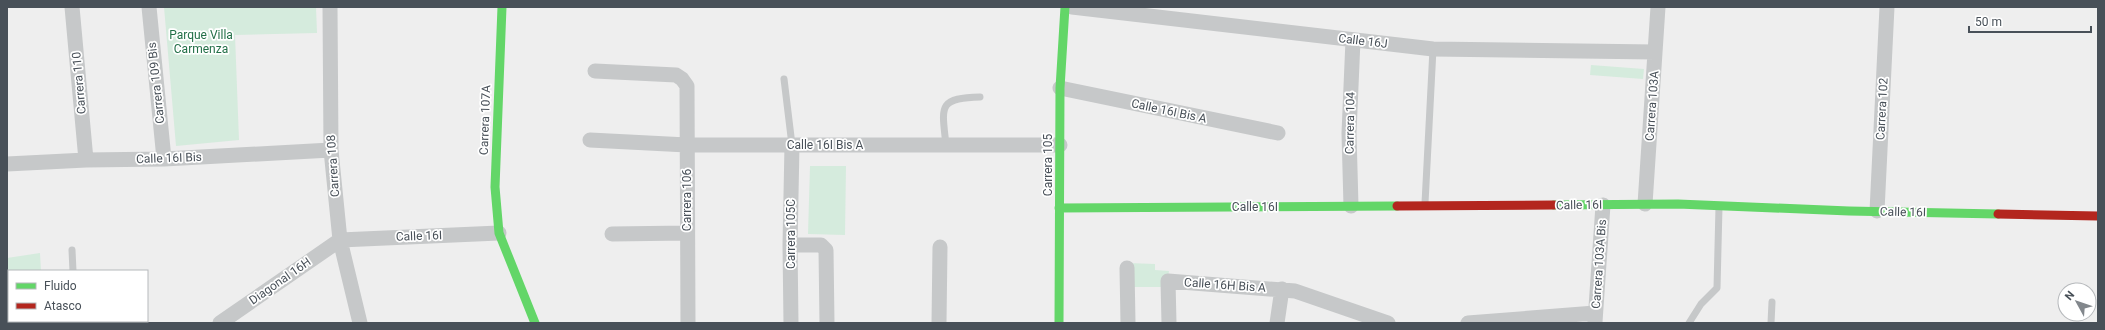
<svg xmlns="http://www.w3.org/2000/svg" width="2105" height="330" font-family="Roboto,sans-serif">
	<rect width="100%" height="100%" fill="#eee"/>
	<!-- green -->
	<path fill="#d5ebdd" d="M164 7H316L317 33 235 35 239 140 176 146Z
		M1591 65 1644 69 1643 79 1590 75Z
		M810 166H846L845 235 808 234Z
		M40 253 41 271H9V321H43V323H7V258Z
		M1128 263 1155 264V270L1169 271 1166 287H1127Z"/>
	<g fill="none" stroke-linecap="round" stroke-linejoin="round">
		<!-- lane -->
		<path stroke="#c6c8c9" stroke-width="7" d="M784 79 792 145
			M946 145C942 107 937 98 980 97
			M1425 203 1433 49
			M72 250 73 271
			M75 321V323
			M1689 323 1701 304 1717 288 1719 207
			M1771 323 1772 302"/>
		<!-- street -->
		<path stroke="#c6c8c9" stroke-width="15" d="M72 7 86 160
			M149 7 164 159
			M330 7 331 150 340 240 360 323
			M1072 7 1433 49 1655 52
			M595 71 676 75 682 79 687 86 688 323
			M1060 88 1278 133
			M590 140 687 145H1060
			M7 164 86 160 164 159 331 150
			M1645 204 1658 7
			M1351 206 1349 133 1353 40
			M1877 211 1887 7
			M612 234 687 233
			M790 245H821L826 250 827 323
			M1127 268 1128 323
			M1595 322 1603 205
			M220 323 340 240 499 233
			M791 323 790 245 792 145
			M939 323 940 247
			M1169 323 1168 281 1295 291 1388 323
			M1277 323 1282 289
			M1468 323 1595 313"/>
		<!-- fast -->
		<path stroke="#63d668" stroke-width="9" d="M502 7 495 187 499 233 535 323
			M1554 205 1678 204 1849 211 1998 214
			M1059 208 1397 206
			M1059 323 1060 88 1065 7"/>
		<!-- jam -->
		<path stroke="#b3261e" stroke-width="9" d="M1397 206 1554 205
			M1998 214 2098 216"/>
	</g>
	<g text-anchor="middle" stroke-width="3.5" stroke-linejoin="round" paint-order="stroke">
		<!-- park labels -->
		<g font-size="12" fill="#226f47" stroke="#fff">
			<text x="201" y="39">Parque Villa<tspan x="201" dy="14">Carmenza</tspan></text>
		</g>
		<!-- street labels -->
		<g font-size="12" fill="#485058" stroke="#fff">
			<text transform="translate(1363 41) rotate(7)" y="4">Calle 16J</text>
			<text transform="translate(79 83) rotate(-95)" y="4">Carrera 110</text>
			<text transform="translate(156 83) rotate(-96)" y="4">Carrera 109 Bis</text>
			<text transform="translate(1652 106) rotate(-86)" y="4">Carrera 103A</text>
			<text transform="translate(1882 109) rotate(-87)" y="4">Carrera 102</text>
			<text transform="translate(1169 111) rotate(12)" y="4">Calle 16I Bis A</text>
			<text transform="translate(485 120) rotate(-88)" y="4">Carrera 107A</text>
			<text transform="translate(1350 123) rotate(-89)" y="4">Carrera 104</text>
			<text x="825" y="149">Calle 16I Bis A</text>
			<text transform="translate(169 158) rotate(-2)" y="4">Calle 16I Bis</text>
			<text transform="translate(1048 165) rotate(-90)" y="4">Carrera 105</text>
			<text transform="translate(333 166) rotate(-94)" y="4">Carrera 108</text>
			<text transform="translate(687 200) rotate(-90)" y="4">Carrera 106</text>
			<text transform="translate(1579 205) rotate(-1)" y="4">Calle 16I</text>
			<text x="1255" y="211">Calle 16I</text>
			<text transform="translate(1903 212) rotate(1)" y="4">Calle 16I</text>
			<text transform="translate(791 234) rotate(-90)" y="4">Carrera 105C</text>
			<text transform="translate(419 236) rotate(-2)" y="4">Calle 16I</text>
			<text transform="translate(1599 264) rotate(-86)" y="4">Carrera 103A Bis</text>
			<text transform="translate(280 281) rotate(-35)" y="4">Diagonal 16H</text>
			<text transform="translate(1225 285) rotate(4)" y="4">Calle 16H Bis A</text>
		</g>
	</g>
	<!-- border -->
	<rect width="2105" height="330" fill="none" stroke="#485058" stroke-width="16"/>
	<!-- legend -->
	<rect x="8" y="270" width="140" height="52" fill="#ffffff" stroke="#b6b9bc"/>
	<rect x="16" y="283" width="20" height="6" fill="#63d668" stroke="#b6b9bc"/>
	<text x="44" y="290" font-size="12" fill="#485058">Fluido</text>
	<rect x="16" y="303" width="20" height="6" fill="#b3261e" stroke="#b6b9bc"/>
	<text x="44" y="310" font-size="12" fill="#485058">Atasco</text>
	<!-- north arrow -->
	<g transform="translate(2077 302) rotate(310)"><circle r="19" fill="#ffffff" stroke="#b6b9bc"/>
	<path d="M0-3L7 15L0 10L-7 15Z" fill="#82878c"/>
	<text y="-6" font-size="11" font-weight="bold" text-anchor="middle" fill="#485058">N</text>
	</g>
	<!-- scale -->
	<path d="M1969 26v6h122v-6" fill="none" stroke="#485058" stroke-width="2"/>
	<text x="1975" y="26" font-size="12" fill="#485058" stroke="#ffffff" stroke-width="3" paint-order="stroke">50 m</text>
</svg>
